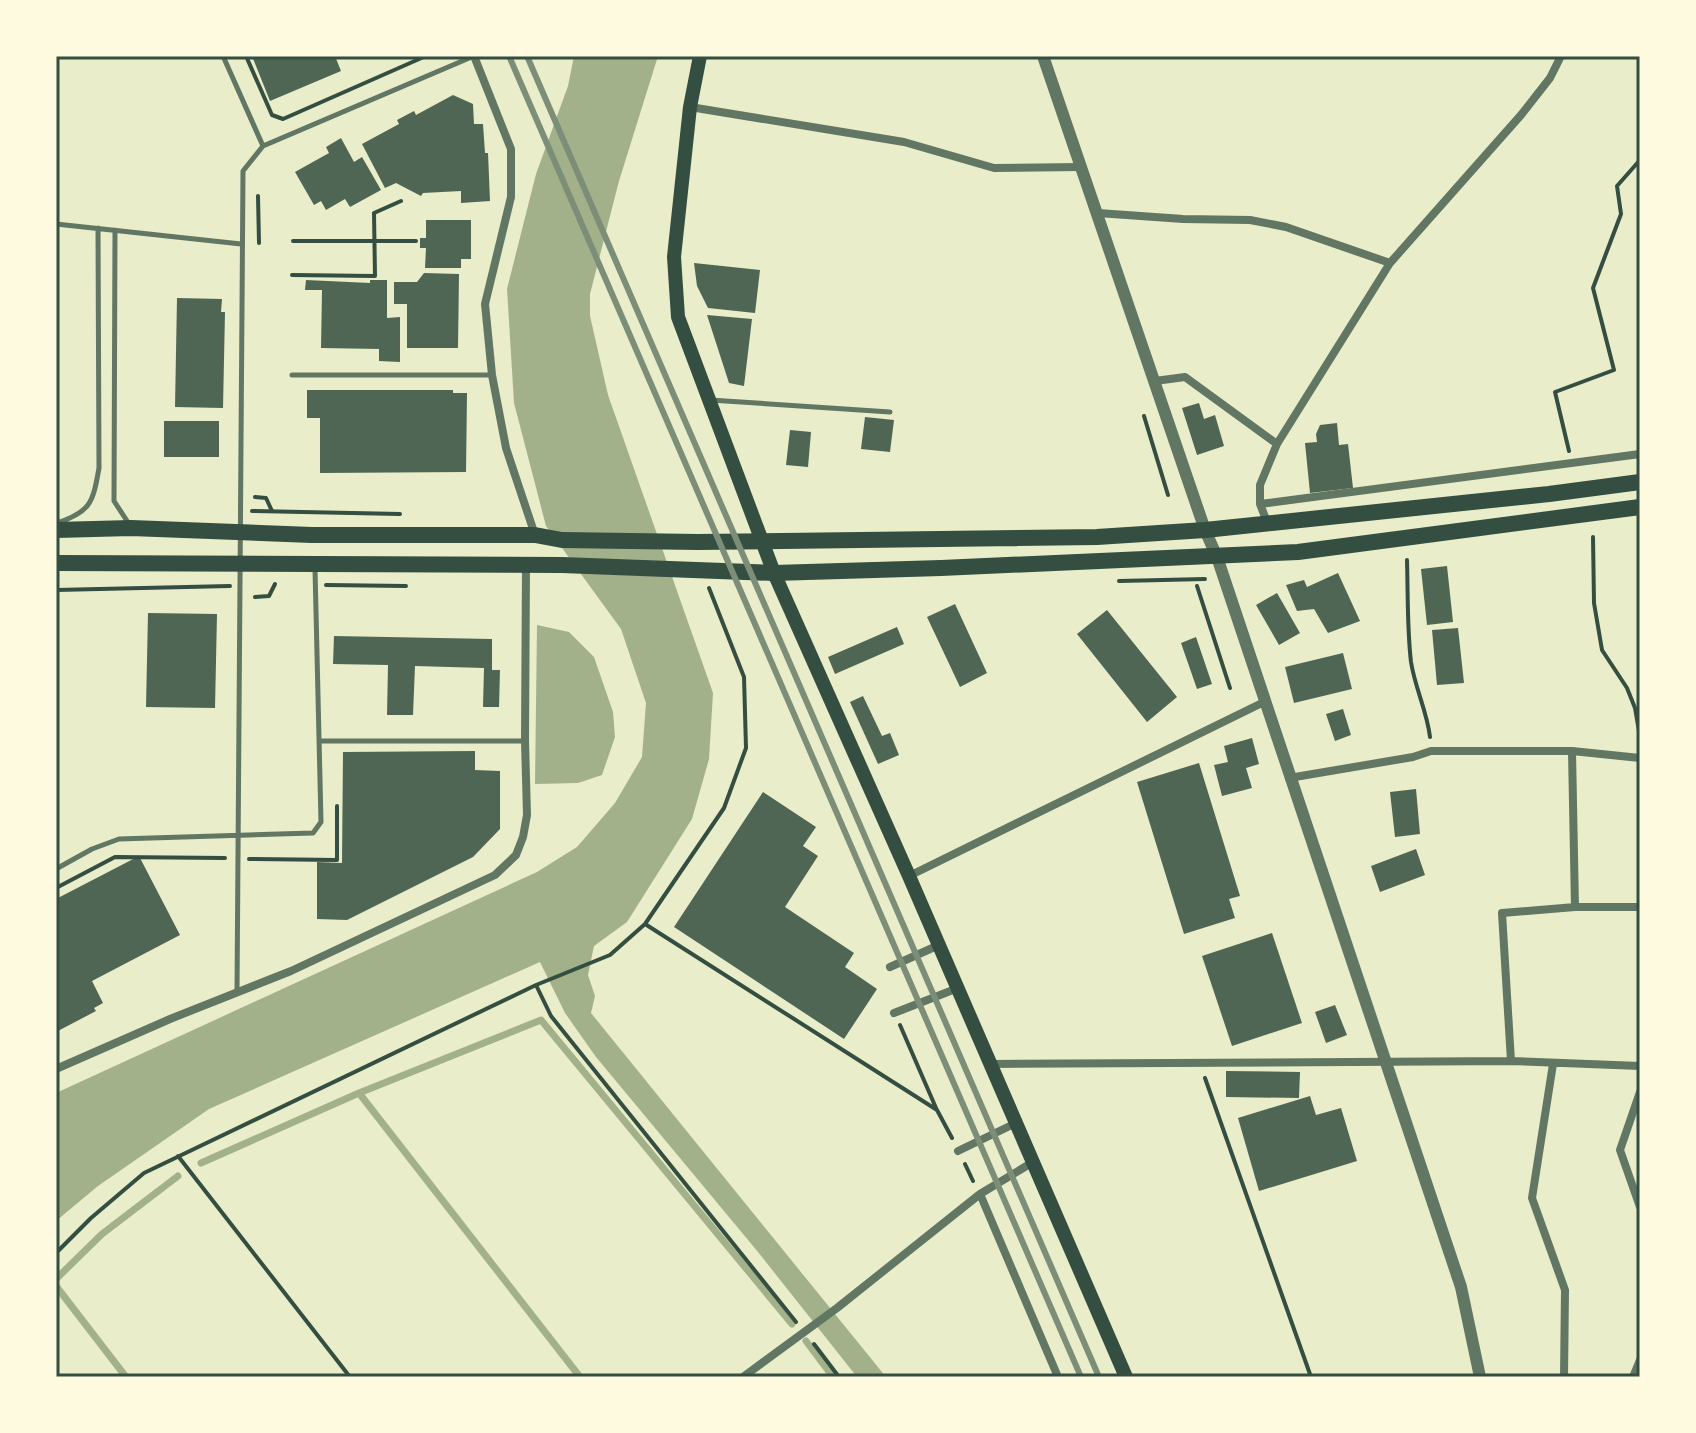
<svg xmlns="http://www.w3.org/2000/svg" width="1696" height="1433" font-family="'Sofia Sans Condensed',sans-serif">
	<rect width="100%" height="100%" fill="#e9edc9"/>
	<!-- water -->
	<path fill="#a3b18a" d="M574 56H658L619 181 590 294V316L608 395 713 693 709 759 692 819 627 922 594 946 588 975 595 996 591 1013 886 1377H857L758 1252 596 1057 565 1013 540 962 209 1109 98 1186 56 1221V1093L537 872 577 847 615 803 642 757 646 703 621 629 546 526 514 403 507 289 536 174 568 86Z
		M537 625 569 632 594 657 613 712 615 737 602 775 578 783 535 784Z"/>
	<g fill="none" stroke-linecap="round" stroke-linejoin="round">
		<!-- stream -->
		<path stroke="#a3b18a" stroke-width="7" d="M201 1163 359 1093
			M56 1279 102 1234 178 1176
			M56 1286 126 1377
			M806 1341 833 1377
			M580 1377 359 1093 541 1020 792 1324"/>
	</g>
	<!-- building -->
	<path fill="#4f6655" d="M252 56H335L341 71 270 101Z
		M453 95 473 104 474 124H483L485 153H488L490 201 461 203V191L423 193 421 196 396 183 385 188 362 144 399 124 397 120 414 111 416 115Z
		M341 138 354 162 362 157 381 190 350 207 345 199 326 210 321 201 314 205 295 172 329 153 326 147Z
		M426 220H471V259H461V268H425L426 248H420V238H426Z
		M694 263 760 270 755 313 708 308 697 286Z
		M424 273 459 274 458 348H407V304H394V282H417Z
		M306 280 370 283V280H387V318L400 317V362L379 361V349L321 348 322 290H305Z
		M177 298 222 299 221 312H225L223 408 175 407Z
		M707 315 752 319 744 386 729 383Z
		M307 390H453V393H467L466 472 320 473V418H307Z
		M1199 403 1204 419 1215 415 1224 446 1197 455 1182 408Z
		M865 417 894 420 890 452 861 449Z
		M164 421H219V457H164Z
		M1337 423 1339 445 1348 444 1353 488 1310 493 1305 443 1317 442 1316 434 1320 425Z
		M790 430 811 432 808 467 786 465Z
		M1447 566 1453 622 1427 625 1421 569Z
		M1338 573 1360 621 1328 633 1314 609 1297 611 1286 585 1304 580 1307 587Z
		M1277 593 1300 633 1279 645 1256 605Z
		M955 604 987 673 960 687 927 617Z
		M1107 610 1177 697 1147 722 1077 634Z
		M148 613 217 614 215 708 146 707Z
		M897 627 904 644 835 674 828 657Z
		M1458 628 1464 683 1437 685 1432 630Z
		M334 636 492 639V670H500L499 707H483L484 668 415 666 413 715H387L388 665 333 664Z
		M1196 637 1212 684 1197 689 1181 643Z
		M1343 653 1352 689 1294 703 1285 667Z
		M863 696 882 736 890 733 899 755 878 764 850 702Z
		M1343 709 1351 735 1335 741 1326 714Z
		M1252 738 1259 764 1246 768 1252 788 1222 796 1214 765 1228 762 1224 746Z
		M475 751V770L500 771V829L473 857 347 920 317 919V862L342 863 343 752Z
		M1199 763 1240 896 1229 899 1235 918 1184 934 1137 782Z
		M1416 789 1420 834 1395 837 1390 792Z
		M763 792 816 827 803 846 818 856 785 907 854 953 845 967 877 989 844 1039 674 927Z
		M1416 849 1425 875 1380 892 1371 866Z
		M139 856 180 935 92 981 103 1003 94 1008 96 1011 56 1032V899Z
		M1272 933 1302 1023 1232 1046 1202 956Z
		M1335 1005 1347 1035 1326 1043 1315 1012Z
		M1226 1071 1300 1072 1299 1098 1226 1097Z
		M1310 1096 1316 1115 1341 1108 1357 1161 1259 1191 1238 1118Z"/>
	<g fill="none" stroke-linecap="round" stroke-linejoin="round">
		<!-- path -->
		<path stroke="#344e41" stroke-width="4" d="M246 56 272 115 283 119 426 56
			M258 196 259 243
			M293 241H416
			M292 275 375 276 374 213 401 201
			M1144 416 1168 495
			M1569 451 1555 392 1614 370 1593 288 1621 214 1617 186 1640 160
			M255 497 266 498 272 511
			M252 511 400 514
			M1593 537 1594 603 1602 650 1627 688 1635 708 1640 737
			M1407 560C1408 594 1407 628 1411 662 1415 688 1427 711 1430 737
			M1119 581 1205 579
			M326 585 406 586
			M1197 586 1230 688
			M56 590 230 586
			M255 597 269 596 275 584
			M249 859 337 860V806
			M56 888 115 857 225 858
			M645 924 937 1110 952 1138
			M536 985 551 1016 796 1322
			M900 1025 936 1108
			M1205 1078 1311 1377
			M178 1156 350 1377
			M965 1164 973 1181
			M56 1253 91 1218 144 1173 536 985 610 955 645 924 724 808 746 748 744 677 709 588
			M814 1344 839 1377"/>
		<!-- service -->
		<path stroke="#617663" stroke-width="5" d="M223 56 263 146
			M56 224 241 244
			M115 230 114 501 129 524
			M292 375H491
			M710 400 890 412
			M57 523C91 512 93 502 99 468L98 228
			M321 741H524
			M56 869 92 849 119 839 313 833 321 822 315 569
			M237 992 243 171 263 146 474 56"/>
		<!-- minor -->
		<path stroke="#617663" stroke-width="8" d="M474 56 511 149V197L485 304 492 375 506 448 535 535
			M690 107 904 142 994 168 1081 167
			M1098 213 1183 219 1250 220 1286 227 1390 263
			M1155 381 1185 377 1277 444
			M1260 504 1640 454
			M1267 522 1260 504V485L1277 444 1390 263 1521 115 1550 78 1561 56
			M1572 751 1575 907
			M1289 778 1413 757 1431 751H1572L1640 758
			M909 876 1264 702
			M890 967 939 945
			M894 1013 958 988
			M1511 1061 1502 913 1575 907H1640
			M992 1064 1511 1061 1640 1066
			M1553 1064 1532 1198 1565 1290 1564 1377
			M56 1069 170 1019 291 971 495 875 516 855 523 837 527 815 525 741 526 565
			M1640 1092 1620 1150 1640 1207
			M958 1151 1016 1123
			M980 1194 1058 1377
			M743 1377 837 1308 980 1194 1033 1162
			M1633 1377 1640 1360"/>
		<!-- tertiary -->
		<path stroke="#617663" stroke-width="12" d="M1043 56 1205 530 1217 557 1461 1287 1480 1377"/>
		<!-- secondary -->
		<path stroke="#344e41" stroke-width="14" d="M700 56 690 107 674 257 678 317 774 573 909 876 1126 1377"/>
		<!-- primary -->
		<path stroke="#344e41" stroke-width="16" d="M56 530 131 528 312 535H535L562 540 698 542 1097 537 1205 530 1549 494 1640 482
			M56 563 562 565 774 573 941 568 1298 552 1640 507"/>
		<!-- rail -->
		<path stroke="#7c8e77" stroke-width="6" d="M509 56 1081 1377
			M527 56 1099 1377"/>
	</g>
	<!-- border -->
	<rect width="1696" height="1433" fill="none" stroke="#fefae0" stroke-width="116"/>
	<rect x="58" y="58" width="1580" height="1317" fill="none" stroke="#344e41" stroke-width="3"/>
</svg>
